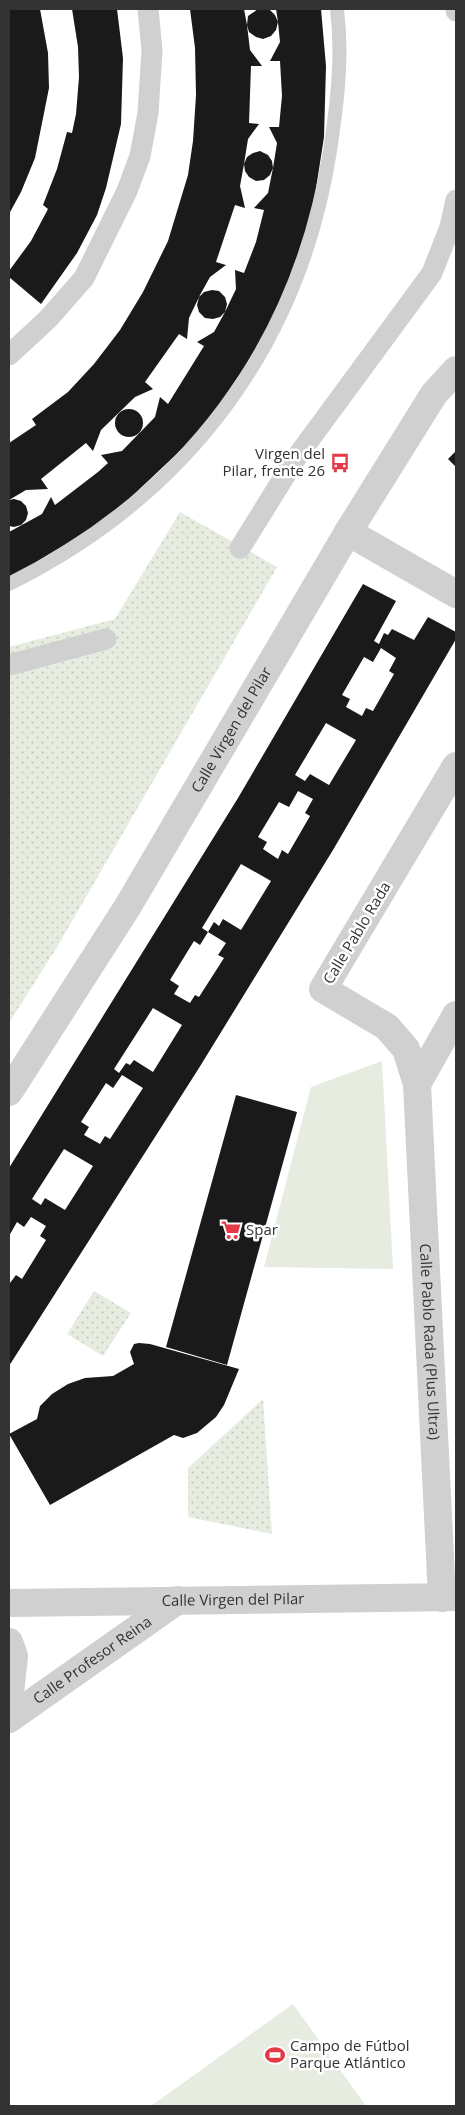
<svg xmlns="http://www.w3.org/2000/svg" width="465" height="2115" font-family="'Open Sans',sans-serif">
	<defs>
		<pattern id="grass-dots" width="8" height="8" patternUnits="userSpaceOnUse" patternTransform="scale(1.25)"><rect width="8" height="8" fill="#e6ecdf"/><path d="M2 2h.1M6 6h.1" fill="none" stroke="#c6cbc0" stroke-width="1.8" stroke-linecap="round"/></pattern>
	</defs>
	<rect width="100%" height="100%" fill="#fff"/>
	<!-- grass -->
	<path fill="url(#grass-dots)" d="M180 512 277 567 57 947 9 1023V647L115 619Z
		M94 1291 131 1313 103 1356 67 1334Z
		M263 1399 272 1534 188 1517V1468Z"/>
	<!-- garden -->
	<path fill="#e6ecdf" d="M382 1061 393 1269 264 1267 311 1087Z
		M293 2004 366 2106H151Z"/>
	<!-- building -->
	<path fill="#1a1a1a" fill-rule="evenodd" d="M9 9H40L48 53 49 88 35 158 21 192 9 214Z
		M72 9H117L123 58 121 124 106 188 97 215 77 253 41 304 9 277V271L31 241 48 209 43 205 57 169 67 132 72 133 76 114 79 77 78 47Z
		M190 9H244L247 25 248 16 258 9H269L275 15 278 22 276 9H321L326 66 324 137 315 195 305 235 284 295 255 352 201 431 110 517 9 579V532L42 514 51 497 55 505 98 472 108 463 101 455 122 451 155 417 160 397 168 404 204 346 197 342 214 332 225 312 220 317 213 319 205 318 199 312 197 305 199 297 204 292 212 290 219 291 225 297 227 304 225 312 236 289 235 270 244 273 256 242 264 210 254 208 268 193 273 168 270 175 264 180 256 181 249 177 245 171 244 164 240 186 245 208 235 205 216 262 226 265 210 277 200 295 189 318 187 339 179 334 145 382 153 389 135 397 101 430 93 451 86 443 41 479 48 489 26 490 9 500V443L36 425 32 419 68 392 94 364 120 330 143 292 168 241 188 175 193 141 196 95 195 48ZM278 22 280 42 270 61H280L282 96 279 127H269L277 143 273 168 272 161 268 155 260 151 253 153 247 157 244 164 248 139 259 124 249 123 251 66H262L250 50 247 25 249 32 256 37 263 39 271 36 276 30Z
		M115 423a14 14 0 1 1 28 0a14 14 0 1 1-28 0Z
		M456 451V467L448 459Z
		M14 499 21 501 26 506 28 513 26 520 21 525 14 527 9 526V500Z
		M363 584 396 601 374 641 379 644 384 633 388 635 392 629 414 640 428 617 456 632V639L333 850 199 1068 9 1366V1282L10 1283 16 1275 22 1279 46 1240 40 1236 46 1226 31 1217 24 1227 17 1222 9 1236V1168L238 798ZM381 648 396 658 389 671 394 674 373 711 366 708 362 716 346 707 350 699 342 695 364 657 373 662ZM326 723 356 740 329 785 310 774 305 781 295 775ZM298 791 313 799 305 813 310 816 288 854 282 850 278 859 263 849 267 842 258 837 279 802 289 807ZM241 864 271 881 241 930 223 919 219 926 214 922 208 932 226 943 218 955 224 958 199 997 195 995 190 1003 174 994 179 986 170 980 194 941 200 945 208 932 202 928ZM153 1008 182 1025 153 1072 134 1060 130 1065 126 1063 119 1073 114 1069ZM122 1075 143 1088 110 1139 105 1136 100 1144 84 1135 89 1127 81 1122 106 1083 113 1088ZM64 1149 93 1166 65 1210 45 1198 41 1205 32 1199Z
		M236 1095 297 1112 227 1365 166 1347Z
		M139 1343 150 1344 239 1369 224 1405 216 1417 197 1433 183 1438 174 1435 50 1505 9 1434 37 1419 40 1406 52 1394 68 1384 85 1378 113 1376 134 1364 130 1352 134 1344Z"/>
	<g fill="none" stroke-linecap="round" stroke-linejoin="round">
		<!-- service -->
		<path stroke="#d0d0d0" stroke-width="14" d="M9 584C186 496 299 348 330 151 337 104 343 57 337 9"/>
		<!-- pedestrian -->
		<path stroke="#d0d0d0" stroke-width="21" d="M456 9V11
			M9 355 48 319 84 278 127 191 140 156 148 113 152 50 148 9
			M240 548 296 458 432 273 450 227 456 200
			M9 665 106 639"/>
		<!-- minor -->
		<g stroke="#d0d0d0" stroke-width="28">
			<path d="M348 532 456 594"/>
			<path d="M456 766 323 989 387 1027 406 1049 417 1084 456 1015"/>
			<path id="s1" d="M417 1084 442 1598"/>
			<path id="s2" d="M9 1092 128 906 348 532 434 394 456 370"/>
			<path id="s3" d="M9 1603 456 1597"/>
			<path d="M9 1642 14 1656 9 1702"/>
			<path id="s4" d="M9 1719 178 1600"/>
		</g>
	</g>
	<!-- icons -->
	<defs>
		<symbol id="bus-bare" viewBox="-9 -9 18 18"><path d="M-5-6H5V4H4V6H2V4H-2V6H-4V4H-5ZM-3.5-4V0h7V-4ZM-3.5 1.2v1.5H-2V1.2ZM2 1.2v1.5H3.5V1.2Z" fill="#e63946" stroke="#fff" stroke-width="2.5" paint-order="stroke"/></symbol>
		<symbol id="supermarket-bare" viewBox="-9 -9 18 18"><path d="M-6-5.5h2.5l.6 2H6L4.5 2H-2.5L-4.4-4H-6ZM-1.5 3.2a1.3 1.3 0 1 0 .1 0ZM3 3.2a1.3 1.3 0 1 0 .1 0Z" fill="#e63946" stroke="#fff" stroke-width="2.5" paint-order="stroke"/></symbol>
		<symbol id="stadium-bare" viewBox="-9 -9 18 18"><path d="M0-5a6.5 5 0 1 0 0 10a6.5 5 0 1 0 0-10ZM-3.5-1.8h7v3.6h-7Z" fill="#e63946" stroke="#fff" stroke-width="2.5" paint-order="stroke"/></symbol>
	</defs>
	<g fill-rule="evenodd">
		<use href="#bus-bare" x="326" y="449" width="28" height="28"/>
		<use href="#supermarket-bare" x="217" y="1216" width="28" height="28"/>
		<use href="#stadium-bare" x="261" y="2041" width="28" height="28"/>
	</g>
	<g text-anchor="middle" stroke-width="5" stroke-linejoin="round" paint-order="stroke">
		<!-- poi labels -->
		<g font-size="15" fill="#333" stroke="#fff" text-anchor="start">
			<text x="325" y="459" text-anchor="end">Virgen del<tspan x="325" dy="17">Pilar, frente 26</tspan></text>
			<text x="246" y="1235">Spar</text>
			<text x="290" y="2051">Campo de Fútbol<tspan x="290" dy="17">Parque Atlántico</tspan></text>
		</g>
		<!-- street labels -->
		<g font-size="15" fill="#333" stroke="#fff">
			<text dy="5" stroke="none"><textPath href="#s2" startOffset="425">Calle Virgen del Pilar</textPath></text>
			<text transform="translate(357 933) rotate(-59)" y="5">Calle Pablo Rada</text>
			<text dy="5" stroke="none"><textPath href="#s1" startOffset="258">Calle Pablo Rada (Plus Ultra)</textPath></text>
			<text dy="5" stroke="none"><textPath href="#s3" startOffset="224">Calle Virgen del Pilar</textPath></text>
			<text dy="5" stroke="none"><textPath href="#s4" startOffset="102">Calle Profesor Reina</textPath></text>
		</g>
	</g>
	<!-- border -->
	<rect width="465" height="2115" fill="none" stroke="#333333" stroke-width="20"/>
</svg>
